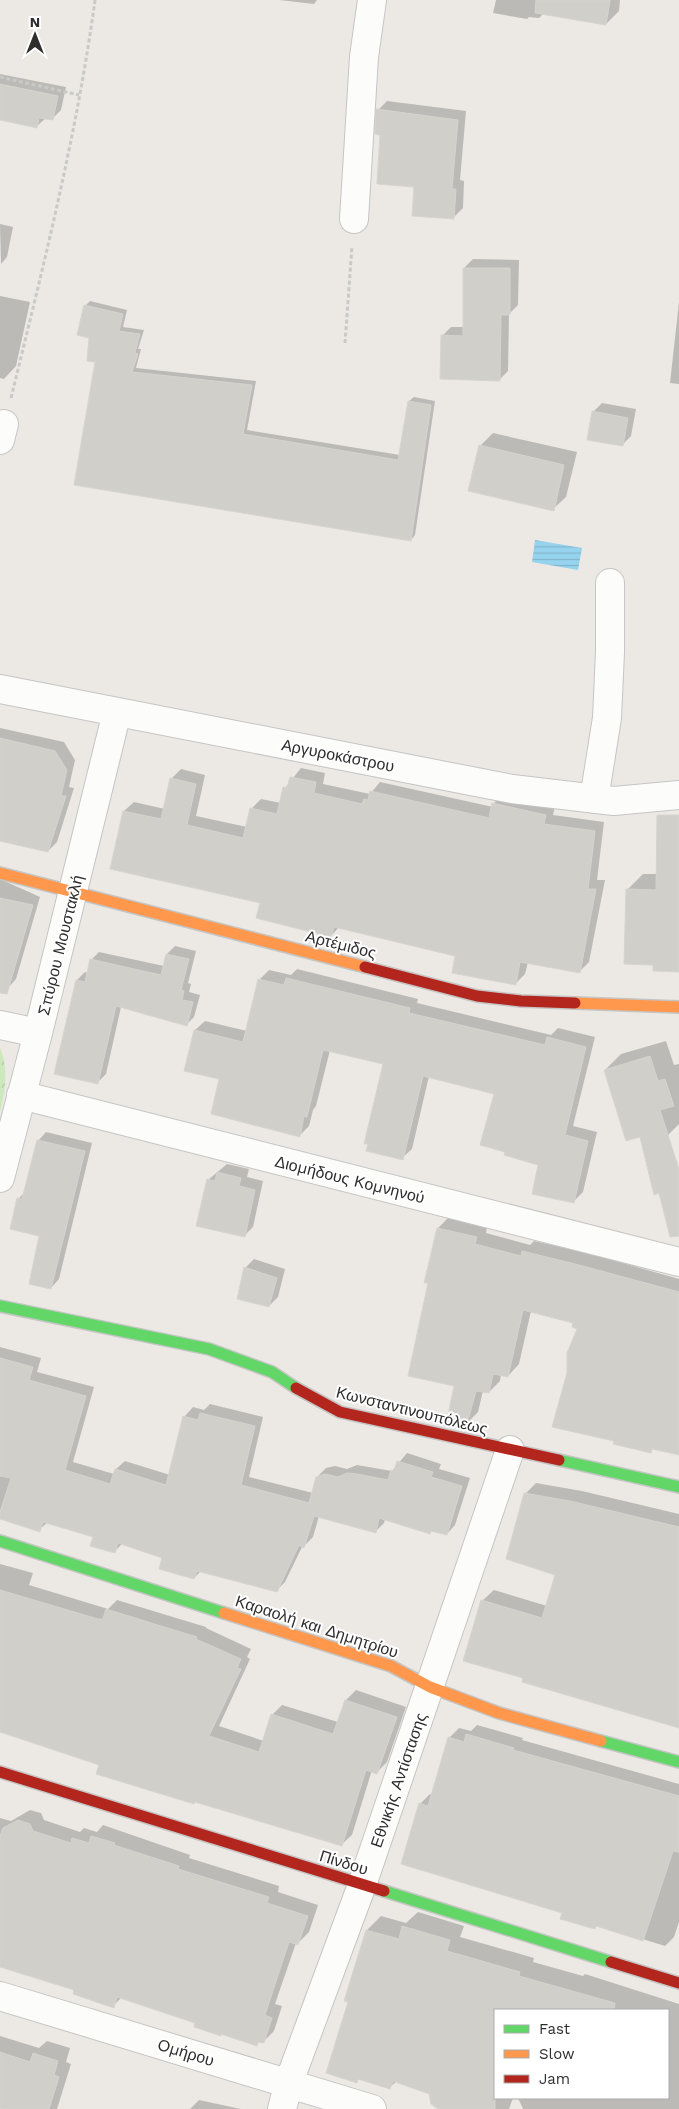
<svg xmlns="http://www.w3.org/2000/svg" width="679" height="2109" font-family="'Work Sans',sans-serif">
	<defs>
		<pattern id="forest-crowns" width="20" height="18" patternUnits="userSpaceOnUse" patternTransform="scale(1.25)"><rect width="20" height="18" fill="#cce8bc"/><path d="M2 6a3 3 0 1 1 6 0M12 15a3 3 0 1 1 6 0" fill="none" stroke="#b0c7a2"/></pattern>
		<pattern id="water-rules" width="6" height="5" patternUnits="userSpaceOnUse" patternTransform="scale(1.25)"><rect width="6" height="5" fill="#96d3ee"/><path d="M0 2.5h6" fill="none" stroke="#82b5cc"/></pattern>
	</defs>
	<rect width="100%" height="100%" fill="#ece9e4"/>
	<!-- forest -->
	<path fill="url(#forest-crowns)" d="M0 1048C9 1069 5 1092 0 1112Z"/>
	<!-- water -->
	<path fill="url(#water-rules)" d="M535 540 582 548 578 570 532 562Z"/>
	<!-- shadow -->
	<path fill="#0003" d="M279 0H317L314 4Z
		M496 0H620L619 11 606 24 544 13 539 18 529 17 527 19 493 13Z
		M0 74 66 87 61 110 52 119 46 118 37 126 0 119Z
		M387 101 466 111 460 180 464 181 463 208 454 217 415 186 381 134 378 110Z
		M0 224 13 227 7 257 1 264Z
		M473 259 519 260 518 305 509 314 508 371 499 380 442 336 451 327H464V268Z
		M0 296 30 302 16 366 4 379 0 378Z
		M90 301 127 310 123 327 144 330 138 349H141L136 368 256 381 247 430 400 455 409 401 414 397 435 401 415 535 411 540 96 361 85 306Z
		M679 302V384L670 383Z
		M602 403 636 409 631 436 622 445 593 412Z
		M493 433 577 452 566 497 553 509 480 446Z
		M0 728 64 742 75 760 69 787 74 788 57 842 48 851 0 840Z
		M301 768 325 773 323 784 370 794 380 782 493 807V804L503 794 555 806 553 815 604 822 597 880H605L589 962 580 971 528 962 525 974 516 983 494 981 453 972 457 955 339 927 331 936 262 902 111 868 124 811 134 802 165 809 171 779 181 769 205 775 196 816 247 827 251 809 261 799 281 803 285 788Z
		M679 844V970L655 963 627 890 643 874H658Z
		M0 879 40 897 16 979 8 988 0 986Z
		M175 946 196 951 188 983 191 984 189 992 200 995 194 1017 186 1025 121 1007 106 1074 98 1082 77 980 85 972 88 973 91 960 99 952 164 966 167 954Z
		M297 969 418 999 417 1003 551 1035 558 1028 595 1037 573 1126 597 1132 583 1192 573 1202 540 1164 507 1151 496 1093 429 1076 412 1149 402 1158 385 1063 330 1050 316 1106 313 1110 309 1126 299 1136 221 1078 195 1030 205 1021 247 1031 260 979 269 970 291 975Z
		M666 1041 674 1065 679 1064V1124L668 1135H641L605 1070 621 1054Z
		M46 1132 92 1143 59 1279 51 1288 41 1235 18 1199 25 1192 38 1141Z
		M227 1164 249 1169 247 1177 263 1181 253 1227 244 1236 208 1180Z
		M449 1217 487 1226 486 1233 530 1245 534 1241 591 1254 679 1279V1454L654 1448 650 1451 615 1440 568 1374 579 1328 575 1323 531 1311 519 1364 508 1376 501 1374 500 1381 489 1392 483 1391 478 1412 467 1423 430 1283 438 1228Z
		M254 1259 285 1269 278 1297 269 1306 245 1268Z
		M0 1347 41 1358 37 1372 94 1387 73 1462 114 1474 116 1469 125 1461 170 1475 185 1416 193 1407 204 1410 210 1404 263 1417 249 1477 313 1493 317 1477 326 1468 335 1466 347 1469 357 1465 392 1471 407 1453 441 1464 439 1469 470 1478 455 1525 447 1534 433 1530 430 1533 385 1519 384 1523 375 1532 319 1516 313 1537 304 1546 303 1545 285 1582 276 1591 201 1571 194 1578 164 1557 123 1543 114 1552 94 1536 48 1522 39 1530 0 1518Z
		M536 1483 582 1491 679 1514V1726L525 1677 483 1600 494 1590 547 1606 557 1574 525 1494Z
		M0 1564 33 1573 29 1585 108 1609 117 1600 206 1627V1628L251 1649 247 1657 250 1659 219 1726 264 1741 272 1715 282 1705 338 1722 346 1700 356 1690 406 1707 387 1762 377 1772 372 1770 352 1835 341 1845 0 1731Z
		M477 1725 523 1738 522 1740 679 1784V1922L674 1937 665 1946 597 1925 595 1927 563 1912 420 1804 430 1794 433 1795 449 1738 459 1728 471 1731Z
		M30 1810 41 1813 44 1820 80 1832 84 1828 97 1832 103 1825 190 1855 189 1858 279 1886 278 1892 318 1905 309 1932 298 1943H296L275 2004 282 2006 274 2031 263 2042 260 2041 256 2044 122 1997 113 2006 76 1989 0 1963V1818L11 1821Z
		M418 1912 464 1926 460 1937 534 1958 533 1962 583 1976 585 1974 679 2004V2109H523L518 2098H668V2010H495V2098H513L509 2109H440L430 2093 397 2081 390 2087 360 2078 357 2081 350 2001 367 1930 381 1916 406 1923Z
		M0 2036 39 2048 47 2041 70 2048 66 2062 71 2064 57 2109H0Z
		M199 2100 241 2109H190Z"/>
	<!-- building -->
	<path fill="#d1cfca" stroke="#d7d4d0" d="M536 0H610L606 25 535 13Z
		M0 84 58 96 53 120 39 118 37 128 0 120Z
		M376 109 458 120 452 189H456L454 219 412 216 414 187 377 184 380 135 375 134Z
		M463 268H510V315H501L500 381 440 379 441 335 463 336Z
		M84 305 123 314 119 331 140 334 135 353 138 354 132 372 252 385 243 434 398 460 408 401 431 405 411 541 74 485 95 362 87 361 89 338 77 335Z
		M592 411 628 418 623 446 587 440Z
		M479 445 564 465 554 511 468 491Z
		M0 738 55 751 67 770 61 796H66L48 852 0 841Z
		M290 777 316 782 314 793 362 804 364 799 368 800 370 791 489 818 492 803 546 815 544 824 595 831 588 889H596L580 973 520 962 516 985 452 973 455 956 334 927 331 937 256 918 260 903 110 869 123 811 161 819 170 778 196 784 187 825 243 838 250 808 277 814 283 787 287 788Z
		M657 815H679V972L653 971V965L624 964 626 889 656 890Z
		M0 898 33 905 7 994 0 993Z
		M166 954 189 959 181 990 184 991 182 1000 193 1002 187 1026 116 1006 98 1084 54 1074 76 980 85 982 90 959 161 975Z
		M286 978 410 1008 409 1013 545 1045 547 1037 586 1047 565 1135 588 1141 574 1203 532 1194 538 1165 504 1155 505 1152 480 1145 494 1094 423 1076 403 1160 366 1151 368 1144H364L383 1064 323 1050 307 1117 304 1116 300 1137 211 1114 219 1079 184 1071 194 1030 243 1042 258 979 284 985Z
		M650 1056 658 1081 665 1079 674 1106 660 1110 679 1169V1236L670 1237 659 1193 654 1195 640 1137 626 1141 604 1070Z
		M37 1140 85 1151 51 1289 29 1284 39 1236 10 1229 17 1198 22 1199Z
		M217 1172 241 1178 239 1186 255 1190 245 1237 196 1226 207 1179 215 1181Z
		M437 1228 477 1237 475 1244 521 1256 522 1251 579 1265 679 1292V1455L652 1449 651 1453 613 1444 614 1441 552 1427 567 1373V1353L577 1329 572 1327 573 1323 523 1310 508 1377 493 1374 489 1393 476 1391 467 1424 447 1420 454 1386 408 1376 428 1283H424Z
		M244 1267 277 1278 269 1307 237 1299Z
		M0 1358 33 1367 29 1380 86 1396 65 1470 110 1484 115 1469 166 1485 183 1416 198 1420 200 1413 255 1426 241 1485 309 1503 316 1477 325 1474 338 1477 347 1473 357 1474 388 1480 391 1470 394 1471 397 1461 433 1472 431 1477 462 1486 447 1535 431 1531 430 1534 379 1518 376 1533 314 1516 304 1548 299 1545 277 1592 197 1571 194 1579 159 1569 162 1558 118 1543 115 1553 90 1546 93 1537 43 1522 40 1532 0 1519V1512L11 1478 0 1476Z
		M524 1493 570 1501 679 1527V1728L522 1682 523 1678 463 1661 481 1600 542 1618 555 1575 506 1559Z
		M0 1590 98 1619H103L106 1609 197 1637 196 1639 241 1659 237 1668 241 1669 209 1736 259 1752 271 1714 333 1734 345 1700 397 1717 377 1774 366 1770 342 1846 195 1802 194 1804 96 1774 99 1765 0 1732Z
		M466 1734 514 1748 513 1750 679 1796V1852L673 1851 643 1941 596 1926 595 1929 560 1919 562 1913 401 1864 419 1803 428 1806 448 1737 464 1742Z
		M18 1820 30 1824 33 1831 71 1843 72 1838 89 1843 91 1836 115 1843 114 1845 179 1866 178 1869 269 1897 267 1903 308 1916 298 1945 289 1942 265 2015 272 2018 264 2043 258 2042 257 2046 221 2034V2036L194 2027 195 2023 117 1997 114 2008 73 1994 74 1990 0 1967V1836L3 1828Z
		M402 1926 450 1940 447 1951 520 1972 519 1976 615 2003 614 2010H495V2109H438L431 2104 429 2094 393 2081 390 2089 358 2079 357 2083 326 2073 348 2002 344 2001 366 1930 399 1939Z
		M0 2052 30 2062 33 2053 58 2061 54 2075 59 2077 49 2109H0Z"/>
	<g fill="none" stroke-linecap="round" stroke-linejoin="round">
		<defs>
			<path id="street" d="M354 219 364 57 372 0
				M0 440 4 424
				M0 689 512 789 614 801 679 795
				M594 799 607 718 610 652V583
				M0 1025 38 1033
				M21 1095 679 1262
				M0 1178 38 1033 117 712
				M0 1996 372 2109
				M282 2109 289 2082 362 1885 510 1450"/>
			<path id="fast" d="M0 1306 209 1349 272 1372 296 1388
				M559 1460 679 1487
				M0 1541 224 1613
				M601 1741 679 1762
				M384 1891 611 1962"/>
			<path id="slow" d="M0 873 365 967
				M575 1003 679 1007
				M224 1613 391 1666 430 1687 499 1713 601 1741"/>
			<path id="jam" d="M365 967 477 996 521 1001 575 1003
				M296 1388 340 1412 559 1460
				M0 1772 384 1891
				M611 1962 679 1983"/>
		</defs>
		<!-- street casing -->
		<use href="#street" stroke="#c5c5c5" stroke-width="30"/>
		<!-- fast casing -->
		<use href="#fast" stroke="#c5c5c5" stroke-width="14"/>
		<!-- slow casing -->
		<use href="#slow" stroke="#c5c5c5" stroke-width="14"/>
		<!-- jam casing -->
		<use href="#jam" stroke="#c5c5c5" stroke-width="14"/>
		<!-- path -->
		<path stroke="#c9c9c8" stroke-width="3" stroke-dasharray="4 2.5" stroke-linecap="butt" d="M0 77 79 95
			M345 343 352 246
			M11 398C43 267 77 134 95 0"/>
		<!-- street -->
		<use href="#street" stroke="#fcfcfb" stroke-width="28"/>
		<!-- fast -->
		<use href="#fast" stroke="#63d668" stroke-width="11"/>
		<!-- slow -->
		<use href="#slow" stroke="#ff974d" stroke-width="11"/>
		<!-- jam -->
		<use href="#jam" stroke="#b3261e" stroke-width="11"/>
	</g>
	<g text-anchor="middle" stroke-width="4" stroke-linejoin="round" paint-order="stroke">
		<!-- street labels -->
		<g font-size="16" fill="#2e2e2e" stroke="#fff">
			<text transform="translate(338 755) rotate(11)" y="6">Αργυροκάστρου</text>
			<text transform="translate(341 944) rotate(14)" y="6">Αρτέμιδος</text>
			<text transform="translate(60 945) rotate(-76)" y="6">Σπύρου Μουστακλή</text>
			<text transform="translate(350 1179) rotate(14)" y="6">Διομήδους Κομνηνού</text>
			<text transform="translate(412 1410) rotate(14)" y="6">Κωνσταντινουπόλεως</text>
			<text transform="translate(317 1626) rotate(18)" y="6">Καραολή και Δημητρίου</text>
			<text transform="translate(398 1780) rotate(-71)" y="6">Εθνικής Αντίστασης</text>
			<text transform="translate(344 1862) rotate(17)" y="6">Πίνδου</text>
			<text transform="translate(186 2052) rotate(17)" y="6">Ομήρου</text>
		</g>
	</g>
	<!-- legend -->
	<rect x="494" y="2009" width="175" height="90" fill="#ffffff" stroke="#ababab"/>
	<rect x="504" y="2025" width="25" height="8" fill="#63d668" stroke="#ababab"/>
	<text x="539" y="2034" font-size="15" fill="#2e2e2e">Fast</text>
	<rect x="504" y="2050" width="25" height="8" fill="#ff974d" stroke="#ababab"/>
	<text x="539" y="2059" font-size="15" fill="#2e2e2e">Slow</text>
	<rect x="504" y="2075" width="25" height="8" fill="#b3261e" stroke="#ababab"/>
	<text x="539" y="2084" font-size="15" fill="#2e2e2e">Jam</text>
	<!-- north arrow -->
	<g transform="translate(35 35)" stroke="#ffffff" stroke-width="4" paint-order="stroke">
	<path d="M0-4L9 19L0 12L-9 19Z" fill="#2e2e2e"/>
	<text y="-8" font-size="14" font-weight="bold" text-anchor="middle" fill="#2e2e2e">N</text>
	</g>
</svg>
